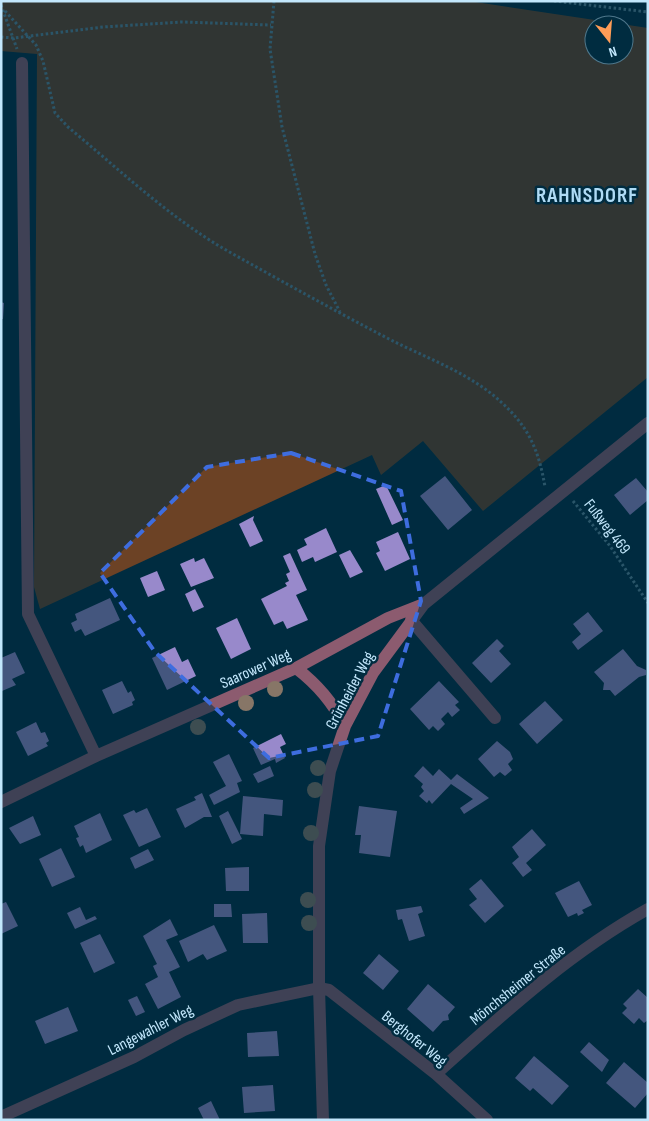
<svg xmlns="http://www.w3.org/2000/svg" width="649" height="1121" font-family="'Sofia Sans Condensed',sans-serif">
	<rect width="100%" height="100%" fill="#002c40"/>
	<!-- green -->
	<path fill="#6c4225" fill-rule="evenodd" d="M1 1H469L648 28V377L483 511 423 441 381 475 372 455 40 609 34 587 37 54 1 51ZM594 25H624V55H594Z"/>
	<!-- building -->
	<path fill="#9889cb" d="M1 302 4 303 3 319H1Z
		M445 476 472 510 448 530 420 496Z
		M636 478 648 492V500L630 515 614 495Z
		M386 485 403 520 392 525 376 489Z
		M254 516 253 520 263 541 250 547 239 524Z
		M326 528 337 552 315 562 313 557 302 562 297 550 307 545 304 539Z
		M398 532 410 559 385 571 376 553 380 551 376 542Z
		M350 550 363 572 350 578 339 555Z
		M290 553 307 590 296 595 308 620 287 629 283 621 274 625 261 599 287 586 285 583 289 581 286 574 290 572 283 556Z
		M194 558 195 562 204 558 214 578 191 587 180 564Z
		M157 571 165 590 148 597 140 578Z
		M195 589 204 607 193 612 185 594Z
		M110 598 120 620 85 636 81 629 75 632 71 623 77 620 75 614Z
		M588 612 603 631 578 650 572 642 581 634 573 624Z
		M237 618 251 649 231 659 216 628Z
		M497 639 504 646 499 651 511 664 491 683 472 663Z
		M175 647 182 662 188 659 196 676 167 690 152 658Z
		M623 649 637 666 646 670V675L639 677 615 696 610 690H603L604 683 594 672Z
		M15 652 25 673 12 679 16 685 2 691 1 658Z
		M122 681 128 693 131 691 135 700 132 702 133 705 113 714 102 690Z
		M439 681 459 702 455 705 460 710 452 717 448 712 441 719 445 724 438 731 433 726 429 730 410 709Z
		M545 701 563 720 537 744 519 724Z
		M36 722 41 733 45 732 49 741 46 743 48 746 28 756 16 732Z
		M281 734 286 744 280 747 285 758 276 763 275 759 261 765 253 748Z
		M497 741 510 752 513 759 508 764 512 770 505 776 500 772 494 777 478 759Z
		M229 754 242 781 237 783 240 792 214 805 209 795 226 786 213 762Z
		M270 766 274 776 258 783 253 774Z
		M423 766 433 776 439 769 451 780 457 774 489 798 464 814 460 808 473 799 451 784 432 804 429 800 427 803 419 796 424 791 421 787 423 784 414 776Z
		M202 793 212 817H204L185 828 176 809 196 800 194 797Z
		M243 796 283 800 282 816 264 814 263 836 240 834Z
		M359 806 397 811 390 857 359 853 361 835H355Z
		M147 808 161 837 139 847 123 815 134 810 136 813Z
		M228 811 242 839 232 844 219 816Z
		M100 813 112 840 86 853 83 845 80 847 76 838 79 837 74 826Z
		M33 816 41 835 20 844 9 828Z
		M532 829 546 845 526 863 532 870 523 877 512 863 519 857 512 847Z
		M61 848 75 877 52 887 39 859Z
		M148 849 154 860 135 869 130 858Z
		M249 867V891H226L225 868Z
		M481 879 504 906 485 923 469 905 477 899 469 889Z
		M579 881 592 905 582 910 584 913 578 916 577 913 568 917 555 893Z
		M6 902 18 926 1 934V904Z
		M214 904H231L232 917H214Z
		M421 906 423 912 418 914 425 936 409 941 402 919 398 920 396 910Z
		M80 907 86 920 95 916 97 919 75 929 67 913Z
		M267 913 268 943H243L242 914Z
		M170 919 178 935 166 940 180 967 169 972 181 997 158 1009 145 984 158 977 153 966 157 964 143 936Z
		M214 925 227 951 207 960 203 954 188 962 179 941Z
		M100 934 115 963 94 973 80 943Z
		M379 954 399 971 383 990 363 973Z
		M428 984 455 1007 448 1015 449 1020 443 1021 433 1032 407 1009Z
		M638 989 648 998V1020L644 1023 639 1018 634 1024 622 1013 627 1008 623 1004Z
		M137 996 145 1012 136 1016 128 1000Z
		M68 1007 78 1031 45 1044 35 1021Z
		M277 1031 279 1056 248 1057 247 1033Z
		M589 1042 609 1060 602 1072 580 1052Z
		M534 1056 569 1086 552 1105 533 1088 530 1091 515 1078Z
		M624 1062 648 1083V1093L635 1108 606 1083Z
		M273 1085 275 1111 244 1113 242 1087Z
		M211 1101 220 1120H204L198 1108Z"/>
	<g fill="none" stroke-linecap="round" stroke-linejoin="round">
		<!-- path -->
		<path stroke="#5e879b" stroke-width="3" stroke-dasharray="2.5 2.5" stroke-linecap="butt" d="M274 1 270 49 282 127 315 254 326 285 340 312
			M554 1 648 12
			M1 5 17 49
			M5 11 36 45 43 61 55 113 68 127C121 171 173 221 233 254 285 283 337 312 389 339 426 358 470 373 501 402 529 427 539 451 545 487
			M1 37 14 38 103 27 182 22 271 25
			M573 501 610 546 648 603"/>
		<!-- minor -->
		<path stroke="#8c5b6f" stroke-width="12" d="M22 63 28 614 96 756
			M411 620 495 718
			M296 668C318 685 332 702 345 726
			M1 802 96 756 296 668 388 618 421 605
			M436 1074C503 1014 569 953 648 909
			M1 1117 134 1057 184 1030 238 1005 319 988 329 990 436 1074 487 1120
			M323 1120 319 988V846L330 771 345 726 373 673 424 604 648 423"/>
	</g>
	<!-- trees -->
	<g fill="#877667">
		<circle cx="275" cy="689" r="8"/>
		<circle cx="246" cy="703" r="8"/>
		<circle cx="198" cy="727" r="8"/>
		<circle cx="318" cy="768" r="8"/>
		<circle cx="315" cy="790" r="8"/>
		<circle cx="311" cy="833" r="8"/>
		<circle cx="308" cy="900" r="8"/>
		<circle cx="309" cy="923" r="8"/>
	</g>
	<!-- marked area -->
	<path d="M0 0H649V1121H0ZM291 453 401 491 421 601 378 736 269 758 155 652 100 573 207 467Z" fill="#002c40" fill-opacity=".55" fill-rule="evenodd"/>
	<path fill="none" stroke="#3e6ddf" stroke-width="4" stroke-dasharray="10 6" stroke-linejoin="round" d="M291 453 401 491 421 601 378 736 269 758 155 652 100 573 207 467Z"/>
	<g text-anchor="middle" stroke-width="5" stroke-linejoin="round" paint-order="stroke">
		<!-- street labels -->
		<g font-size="16" fill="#c2e7fc" stroke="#002c40">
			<text transform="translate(608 526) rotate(52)" y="6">Fußweg 469</text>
			<text transform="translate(255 668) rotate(-24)" y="6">Saarower Weg</text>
			<text transform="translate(349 690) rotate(-62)" y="6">Grünheider Weg</text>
			<text transform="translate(517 984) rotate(-39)" y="6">Mönchsheimer Straße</text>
			<text transform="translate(150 1029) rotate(-27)" y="6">Langewahler Weg</text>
			<text transform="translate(415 1038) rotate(39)" y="6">Berghofer Weg</text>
		</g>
		<!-- district labels -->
		<g font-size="21" font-weight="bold" letter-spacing="1" fill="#afdbf5" stroke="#002c40">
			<text x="587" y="202">RAHNSDORF</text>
		</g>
	</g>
	<!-- border -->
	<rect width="649" height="1121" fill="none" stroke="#c2e7fc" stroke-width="5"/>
	<!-- north arrow -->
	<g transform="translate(609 40) rotate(163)"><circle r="24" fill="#002c40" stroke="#4e778b"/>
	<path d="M0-4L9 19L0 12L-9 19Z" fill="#fe9c57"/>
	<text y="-8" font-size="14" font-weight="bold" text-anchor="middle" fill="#c2e7fc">N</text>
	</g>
</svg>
